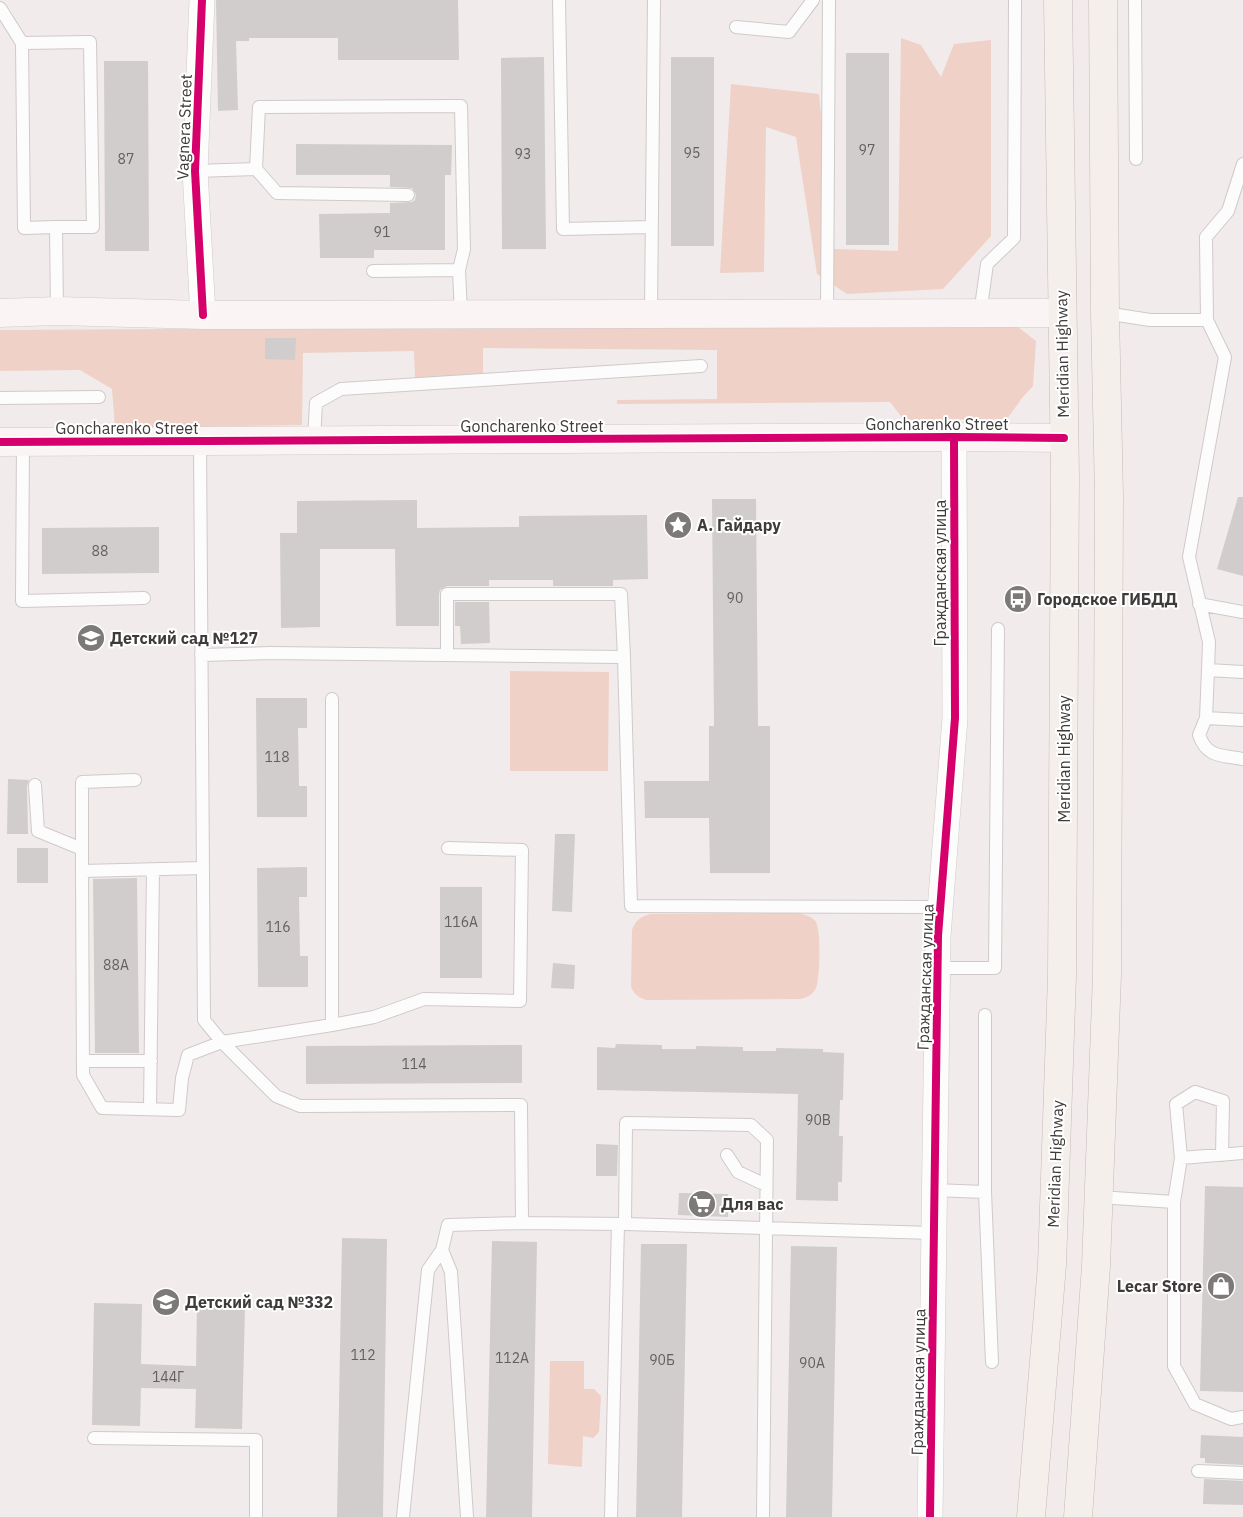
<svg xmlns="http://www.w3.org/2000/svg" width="1243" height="1517" font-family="'IBM Plex Sans',sans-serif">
	<rect width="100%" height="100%" fill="#f1eceb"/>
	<!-- green -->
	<path fill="#efd1c7" d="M901 38 921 45 941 77 954 44 991 40V236L943 289 847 294 817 274 796 137 766 127 764 272 720 273 731 84 819 94 834 249 898 251Z
		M1014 324 1036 341 1033 386 1022 398 1007 419 904 420 890 402 617 404V400L717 399V350L483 348V378L415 379 414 351 303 353 302 425 115 428 112 389 80 370 0 371V330Z
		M510 671 609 672 608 771H510Z
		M799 913C805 915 812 916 816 922 821 930 820 979 816 988 813 995 807 997 801 999L647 1000C639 998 635 995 631 987L632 930C635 921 640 917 650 914Z
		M550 1361H584V1389H594L601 1396 599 1432 593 1438 583 1436 582 1467 548 1464Z"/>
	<!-- building -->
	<path fill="#d1cdcc" d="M216 0H458L459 60H338V38H249V41H236L238 110 218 111Z
		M846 53H889V245H846Z
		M544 57 546 249H502L501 58Z
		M671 57H714V246H671Z
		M104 61H148L149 251H105Z
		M296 144 452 145 451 175H445V250H374V258H320L319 214 390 213V203L412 202 415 200 416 195 412 188 390 187V175H296Z
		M265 338H296L295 360 265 359Z
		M1238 497H1243V576L1217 569Z
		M712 499H756L758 726H770V873H710L709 818H645L644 781H709V726H714Z
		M417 500V528L519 527V516L647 515 648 579 613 580V586H553V580H489V586H447L440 590 439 594V626H396L395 549H320V627L281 628 280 533H297V501Z
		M159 527V573L42 574V528Z
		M455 602H489L490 643 461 644 460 626H455Z
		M256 698H307V728H298L299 786H307V817H257Z
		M8 779 29 780 27 786 28 834H7Z
		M555 834H575L572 912 552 911Z
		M17 848H48V883H17Z
		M307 867V897H299L300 956H308V987H258L257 868Z
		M137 878 139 1053H95L93 879Z
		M440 887H482V978H440Z
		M553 963 575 965 574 989 551 988Z
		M616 1044 662 1045V1049H696V1046L743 1047V1051H776V1048L823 1049V1052L844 1053 843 1100H840L839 1136H843L842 1182H838V1201L796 1200 798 1094 597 1090V1047L615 1048Z
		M522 1045V1083L306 1084V1046Z
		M596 1144 618 1145 617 1176H596Z
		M1205 1186 1243 1187V1392L1200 1391Z
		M679 1193 728 1194V1217L678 1215Z
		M342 1238 387 1239 383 1517H337Z
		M492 1241 537 1242 532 1517H486Z
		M641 1244H687L682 1517H636Z
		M791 1246 837 1247 832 1517H786Z
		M94 1303 142 1304 141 1364 196 1366 197 1305 245 1306 242 1429 195 1428 196 1389 141 1388 140 1426 92 1425Z
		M1201 1435 1243 1437V1465L1205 1463V1458H1200Z
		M1204 1479 1243 1481V1505L1203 1504Z"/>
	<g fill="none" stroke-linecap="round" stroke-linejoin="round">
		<defs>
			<path id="lane" d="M559 0 563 229 651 227
				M1135 0 1136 159
				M0 8 22 43
				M736 27 789 32 813 0
				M1243 164 1228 211 1206 237 1207 320 1225 357 1189 557 1209 642 1208 670 1243 672
				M256 169 277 193 408 195
				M195 171 256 169 259 107 461 106 464 249 459 270 461 314
				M56 227H93L90 42 22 43 24 228 56 227 57 311
				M373 271 459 270
				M651 313 654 0
				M827 313 829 0
				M1105 313 1150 320H1207
				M980 314 987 264 1014 238 1015 0
				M0 398 99 397
				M314 441 316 403 341 389 701 366
				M23 442 22 601 144 598
				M200 442 204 1020 222 1042 276 1096 300 1106 521 1105 522 1223
				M1199 604 1243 612
				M201 655 270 653 624 657 631 906 940 907
				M447 655V594H621L624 657
				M1208 670 1206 718 1199 735C1207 758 1222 755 1243 759
				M1206 718 1243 720
				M35 785 38 831 82 849
				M203 868 82 871 83 1075 102 1108 179 1110 182 1078 188 1055 222 1042 332 1025 374 1017 424 999 520 1001 522 850 448 848
				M82 871V782L135 780
				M937 968H995L998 629
				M985 1015V1192L992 1362
				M332 1025V699
				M83 1061H151
				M150 1109 153 870
				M727 1155 738 1172 766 1185
				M1181 1158 1176 1104 1195 1092 1223 1101 1222 1155
				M934 1190 985 1192
				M1099 1197 1174 1202 1181 1158 1243 1153
				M1174 1202V1366L1195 1404 1231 1419 1243 1417
				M625 1224 626 1123 751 1125 767 1140 763 1517
				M442 1250 451 1272 467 1517
				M94 1438 256 1440V1517
				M1198 1471 1243 1473
				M403 1517 428 1270 442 1250 448 1225 522 1223 625 1224 934 1233
				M611 1517 618 1224"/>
			<path id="street" d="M202 0 195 171 203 315
				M930 1517 938 936 955 718 954 437"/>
			<path id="secondary" d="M0 313 57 311 203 315 1061 313
				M0 442 954 437 1064 438"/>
			<path id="primary" d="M1031 1517 1052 1265 1062 976 1065 476 1058 0
				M1078 1517 1096 1266 1107 975 1109 496 1105 313 1103 0"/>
		</defs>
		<!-- lane casing -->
		<use href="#lane" stroke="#cecac9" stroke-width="14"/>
		<!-- street casing -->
		<use href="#street" stroke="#cecac9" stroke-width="26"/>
		<!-- secondary casing -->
		<use href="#secondary" stroke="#cecac9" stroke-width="29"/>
		<!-- primary casing -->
		<use href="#primary" stroke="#c6b9b5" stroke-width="29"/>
		<!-- lane -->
		<use href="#lane" stroke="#fdfcfc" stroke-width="12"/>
		<!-- street -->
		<use href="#street" stroke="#fdfcfc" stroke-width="25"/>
		<!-- secondary -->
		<use href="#secondary" stroke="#faf5f4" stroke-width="28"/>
		<!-- primary -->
		<use href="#primary" stroke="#f5efec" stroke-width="28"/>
		<defs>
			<path id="cycleway" d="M202 0 195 171 203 315
				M0 442 954 437 1064 438
				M930 1517 938 936 955 718 954 437"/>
		</defs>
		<!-- cycleway casing -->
		<use href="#cycleway" stroke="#fff" stroke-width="11"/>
		<!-- cycleway -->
		<use href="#cycleway" stroke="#d6006c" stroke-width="8"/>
	</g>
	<!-- icons -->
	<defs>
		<symbol id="sight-disc" viewBox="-11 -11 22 22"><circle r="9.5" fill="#7d7978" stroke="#fff"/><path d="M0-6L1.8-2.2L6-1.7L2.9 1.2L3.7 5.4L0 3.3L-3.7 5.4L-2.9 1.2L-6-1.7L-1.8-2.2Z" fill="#fff"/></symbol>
		<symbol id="bus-disc" viewBox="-11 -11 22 22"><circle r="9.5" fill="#7d7978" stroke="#fff"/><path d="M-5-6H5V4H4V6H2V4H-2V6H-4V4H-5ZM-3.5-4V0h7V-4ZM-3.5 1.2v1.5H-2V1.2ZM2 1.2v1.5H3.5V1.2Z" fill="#fff"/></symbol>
		<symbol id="school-disc" viewBox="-11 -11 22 22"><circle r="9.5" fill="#7d7978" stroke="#fff"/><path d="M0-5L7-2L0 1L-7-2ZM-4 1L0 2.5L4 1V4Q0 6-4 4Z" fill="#fff"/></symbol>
		<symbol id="supermarket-disc" viewBox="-11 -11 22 22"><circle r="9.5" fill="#7d7978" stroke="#fff"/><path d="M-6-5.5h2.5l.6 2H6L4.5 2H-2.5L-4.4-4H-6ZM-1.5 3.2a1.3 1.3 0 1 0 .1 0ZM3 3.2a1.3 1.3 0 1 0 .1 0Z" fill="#fff"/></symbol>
		<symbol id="shop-disc" viewBox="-11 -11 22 22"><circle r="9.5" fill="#7d7978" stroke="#fff"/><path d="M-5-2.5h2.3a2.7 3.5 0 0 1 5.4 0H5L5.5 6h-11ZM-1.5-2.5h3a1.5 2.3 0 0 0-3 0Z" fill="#fff"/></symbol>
	</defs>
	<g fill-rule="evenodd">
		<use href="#sight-disc" x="662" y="509" width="32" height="32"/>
		<use href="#bus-disc" x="1002" y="583" width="32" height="32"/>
		<use href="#school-disc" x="75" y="622" width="32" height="32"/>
		<use href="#supermarket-disc" x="686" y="1188" width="32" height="32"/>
		<use href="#shop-disc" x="1205" y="1270" width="32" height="32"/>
		<use href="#school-disc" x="150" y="1286" width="32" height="32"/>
	</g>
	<g text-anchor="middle" stroke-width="4" stroke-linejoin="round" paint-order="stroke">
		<!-- number labels -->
		<g font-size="14" fill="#63605e">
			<text x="867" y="155">97</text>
			<text x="692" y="158">95</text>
			<text x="523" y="159">93</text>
			<text x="126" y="164">87</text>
			<text x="382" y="237">91</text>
			<text x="100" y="556">88</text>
			<text x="735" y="603">90</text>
			<text x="277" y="762">118</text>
			<text x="461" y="927">116А</text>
			<text x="278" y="932">116</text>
			<text x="116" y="970">88А</text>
			<text x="414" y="1069">114</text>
			<text x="818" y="1125">90В</text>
			<text x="363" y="1360">112</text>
			<text x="512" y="1363">112А</text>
			<text x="662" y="1365">90Б</text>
			<text x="812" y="1368">90А</text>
			<text x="168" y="1382">144Г</text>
		</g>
		<!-- street labels -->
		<g font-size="16" fill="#3e3b3a" stroke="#fff">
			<text transform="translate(184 127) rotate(-88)" y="6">Vagnera Street</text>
			<text transform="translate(1062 354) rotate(-91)" y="6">Meridian Highway</text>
			<text x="937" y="430">Goncharenko Street</text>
			<text x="532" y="432">Goncharenko Street</text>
			<text x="127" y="434">Goncharenko Street</text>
			<text transform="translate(940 573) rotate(-90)" y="6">Гражданская улица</text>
			<text transform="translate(1064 759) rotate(-90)" y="6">Meridian Highway</text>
			<text transform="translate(925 977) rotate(-88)" y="6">Гражданская улица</text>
			<text transform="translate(1055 1164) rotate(-88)" y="6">Meridian Highway</text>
			<text transform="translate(918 1382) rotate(-89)" y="6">Гражданская улица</text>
		</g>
		<!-- poi labels -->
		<g font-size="16" font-weight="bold" fill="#3e3b3a" stroke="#fff" text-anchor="start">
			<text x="697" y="531">А. Гайдару</text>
			<text x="1037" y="605">Городское ГИБДД</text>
			<text x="110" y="644">Детский сад №127</text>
			<text x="721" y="1210">Для вас</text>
			<text x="1202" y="1292" text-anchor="end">Lecar Store</text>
			<text x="185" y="1308">Детский сад №332</text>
		</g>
	</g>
</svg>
